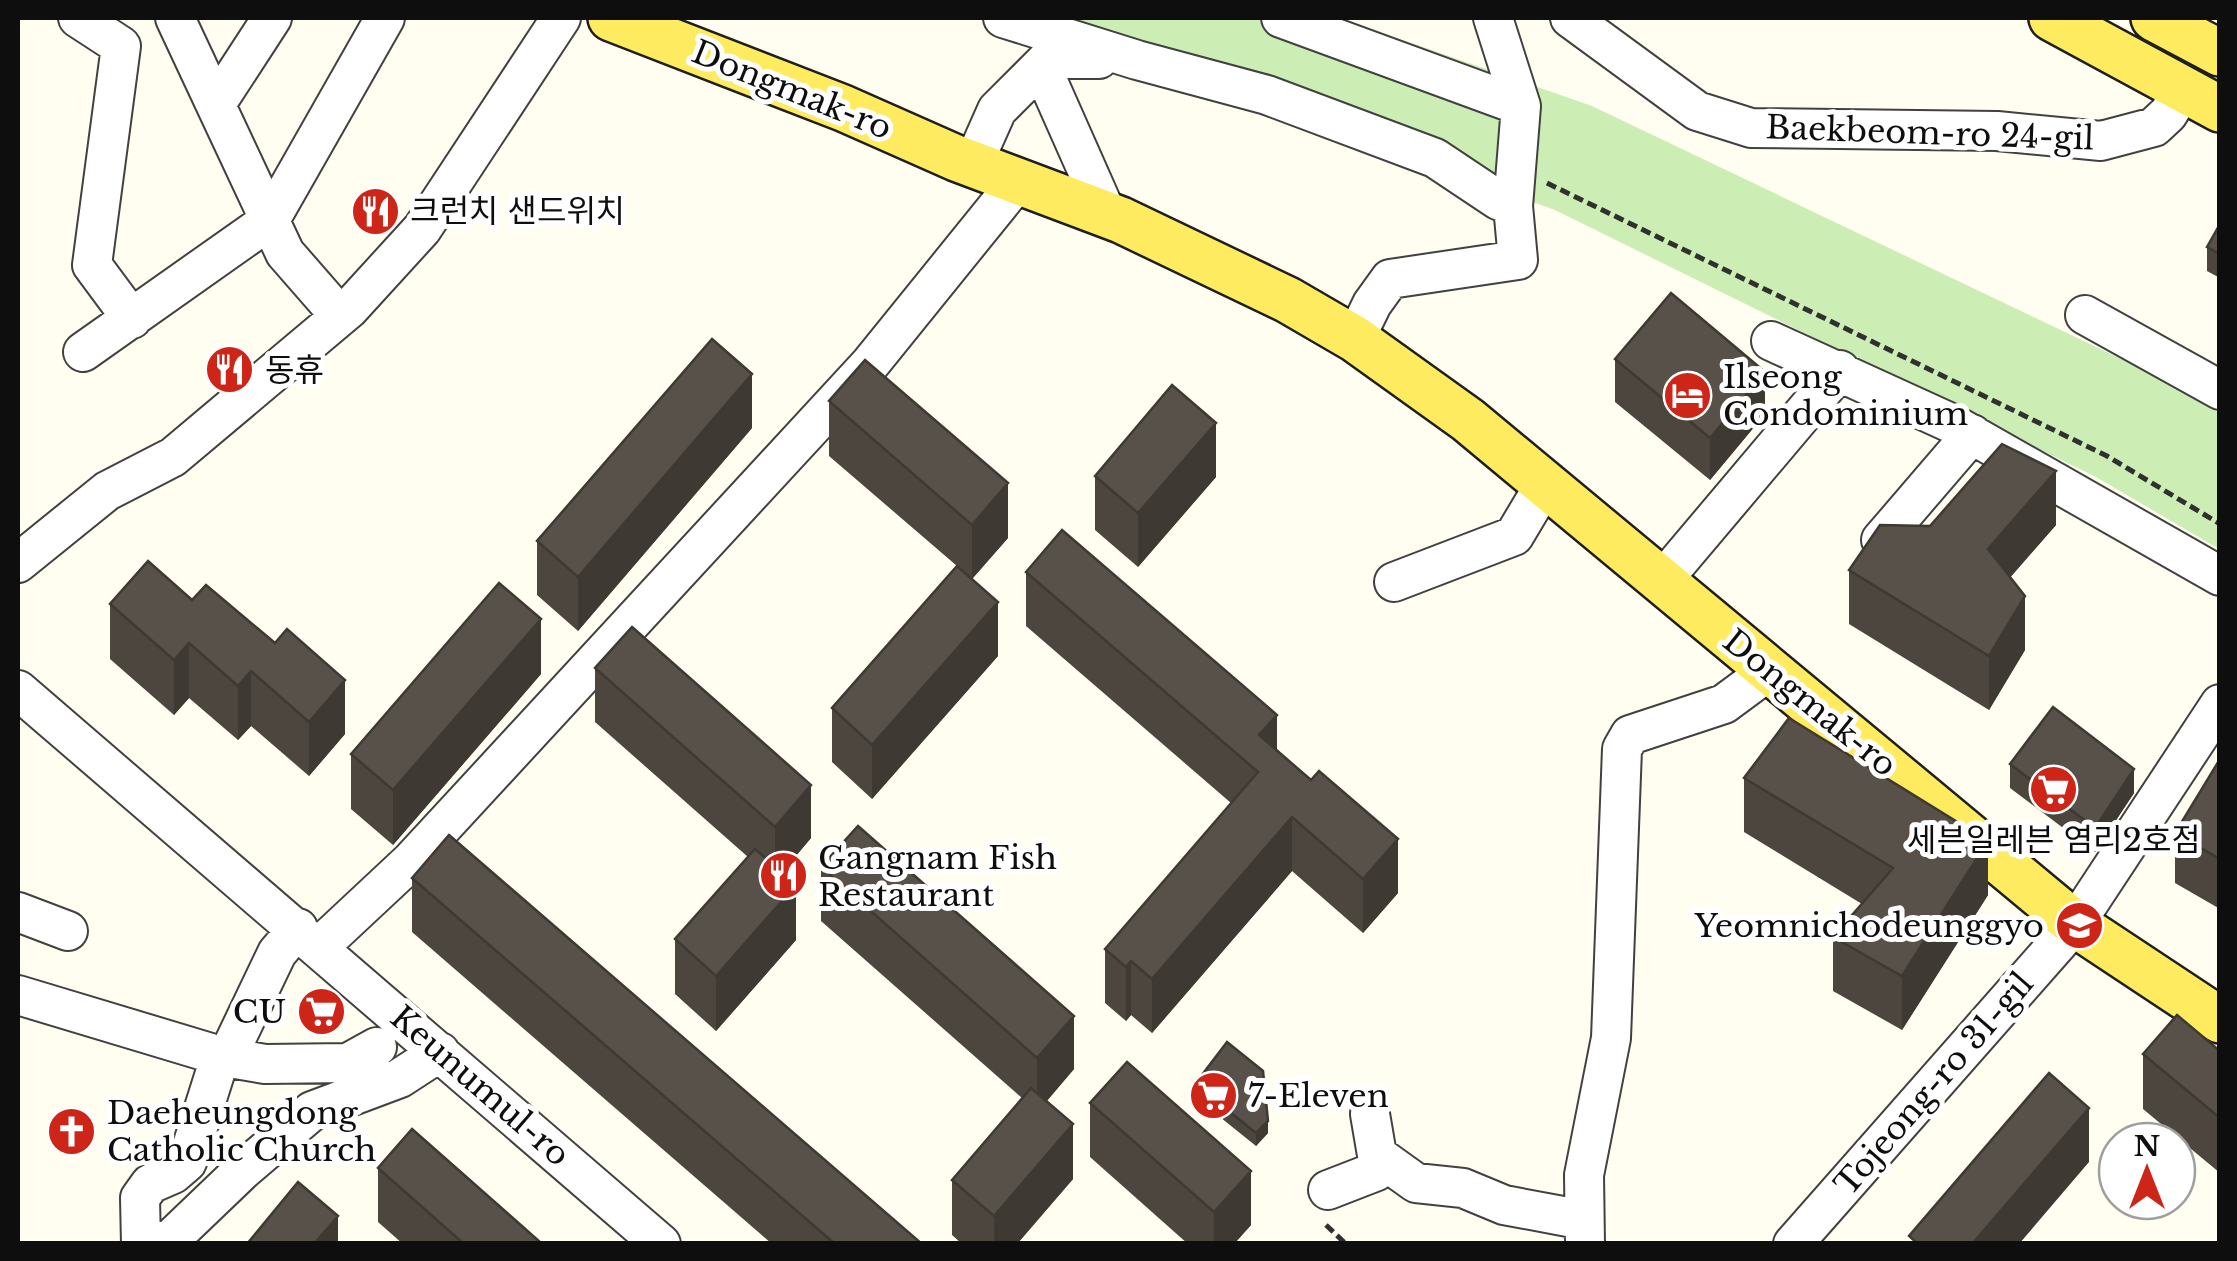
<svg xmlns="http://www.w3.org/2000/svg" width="2237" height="1261" font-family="'Libre Baskerville','Noto Sans KR',serif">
	<rect width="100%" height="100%" fill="#fffef0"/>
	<!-- green -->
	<path fill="#cceeb5" d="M1030 18H1340L1592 106 2159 377 2219 412V549L2096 477 1555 210Z"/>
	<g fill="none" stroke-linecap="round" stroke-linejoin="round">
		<defs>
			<path id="minor" d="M78 18 121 46 92 265 132 319
				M175 18 285 253 340 316
				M1003 18 1137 60 1267 95 1435 158 1498 200 1513 206
				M1281 18 1521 106
				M1570 18 1697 111 1751 128 1997 131 2101 141 2154 127 2168 114 2183 90
				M1041 66 1107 215
				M216 104 272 18
				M973 164 997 110 1048 59H1099
				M2085 315 2220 390
				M1355 339 1372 304 1390 279 1518 260 1513 206 1521 106 1493 18
				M1771 341 1953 424 2220 576
				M83 352 270 220 385 18
				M1881 540 1972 434
				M18 563 107 491 173 457 349 309 422 229 561 18
				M1394 582 1514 536 1545 484
				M1661 582 1840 370
				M18 690 661 1244
				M18 912 68 931
				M319 947 411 861 870 364 1018 181
				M18 995 224 1057 265 1064 348 1063 377 1047
				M1370 1114 1377 1155 1416 1183 1463 1188 1504 1205 1584 1220
				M1328 1190 1377 1171 1385 1161
				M141 1244 140 1198 150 1184 173 1174 187 1162 217 1067 233 1045 277 953 298 928
				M158 1244 173 1237 243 1170 312 1111 400 1078 440 1052
				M1585 1244 1584 1175 1611 1038 1622 749 1630 735 1724 704 1770 670
				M1793 1244 2075 924 2220 704"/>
			<path id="major" d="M611 18 843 108 956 158 1121 220 1288 300 1355 339 1468 420 2075 924 2220 1020
				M2052 18 2220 109
				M2154 18 2220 53"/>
		</defs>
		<!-- minor casing -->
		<use href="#minor" stroke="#414141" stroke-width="42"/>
		<!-- major casing -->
		<use href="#major" stroke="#1f1f1f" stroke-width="50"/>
		<!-- path -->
		<path stroke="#303030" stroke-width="5" stroke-dasharray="10 5" stroke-linecap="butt" d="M1547 183 2107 456 2220 524
			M1326 1225 1346 1244"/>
		<!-- minor -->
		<use href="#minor" stroke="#fff" stroke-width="38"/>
		<!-- major -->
		<use href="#major" stroke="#ffeb60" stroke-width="45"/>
	</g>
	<!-- wall -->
	<path fill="#4c463f" d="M2220 224V278L2207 271V247Z
		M1615 359 1765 414 1710 480 1615 402Z
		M829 401 1008 538 972 579 998 656 872 799 832 762V708L957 566 829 456Z
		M752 428 578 631 537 595V541Z
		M1095 476 1216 477 1138 567 1095 530Z
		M2056 525 2010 577 2025 650 1989 710 1849 624V570L1930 526Z
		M148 561 345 734 309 776 251 726 238 740 189 698 174 715 110 659V604Z
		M1026 572 1277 750 1398 893 1363 933 1292 871 1152 1033 1131 1015 1126 1021 1105 1003V949L1231 803 1026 626Z
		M595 668 811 838 782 872 796 940 716 1031 675 994V939L748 857 595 722Z
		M541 674 393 845 351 809V754Z
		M2220 759V909L2175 883V833Z
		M2010 764 2134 793 2095 852 2010 788Z
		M1744 778 1988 895 1902 1030 1833 991V937L1862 904 1744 832Z
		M821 867 1074 1069 1047 1101 1073 1179 1017 1244H962L952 1235V1180L1022 1098 821 921Z
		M412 878 922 1244H772L412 932Z
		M2220 1051V1173L2143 1109V1054Z
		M1195 1084 1268 1133 1256 1146 1195 1097Z
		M1090 1103 1251 1225 1234 1244H1188L1090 1157Z
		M378 1168 540 1244H403L378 1222Z"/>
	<!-- shaded-wall -->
	<path fill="#3e3933" d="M1765 372V414L1710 480V438Z
		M752 374V428L578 631V577Z
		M1216 423V477L1138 567V513Z
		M2056 471V525L1988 603V549Z
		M1008 483V538L972 579V525Z
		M2025 596V650L1989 710V656Z
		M998 602V656L872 799V745Z
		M541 619V674L393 845V790Z
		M189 643V698L174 715V660Z
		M251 671V726L238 740V686Z
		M345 680V734L309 776V722Z
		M1277 715V769L1259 735Z
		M2134 769V793L2095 852V828Z
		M811 785V838L775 881V827Z
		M1292 817V871L1152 1033V979Z
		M1398 839V893L1363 933V879Z
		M1988 841V895L1902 1030V976Z
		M796 885V940L716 1031V976Z
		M1131 961V1015L1126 1021V967Z
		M1074 1016V1069L1037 1112V1058Z
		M2089 1108V1162L2019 1244H1972Z
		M1268 1121V1133L1256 1146V1133Z
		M1073 1124V1179L1017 1244H994V1216Z
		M1251 1171V1225L1234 1244H1214V1212Z
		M338 1216V1244H314Z"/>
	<!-- building -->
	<path fill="#585149" stroke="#3e3933" stroke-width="2.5" d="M2220 224V254L2207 247Z
		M1671 293 1765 372 1710 438 1615 359Z
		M712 339 752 374 578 577 537 541Z
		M865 360 1008 483 972 525 829 401Z
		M1172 385 1216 423 1138 513 1095 476Z
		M2002 444 2056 471 1988 549 2025 596 1989 656 1849 570 1880 525 1930 526Z
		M1062 530 1277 715 1259 735 1311 780 1319 771 1398 839 1363 879 1292 817 1152 979 1131 961 1126 967 1105 949 1258 772 1026 572Z
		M148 561 192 600 206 585 275 643 287 629 345 680 309 722 251 671 238 686 189 643 174 660 110 604Z
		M957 566 998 602 872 745 832 708Z
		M499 583 541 619 393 790 351 754Z
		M632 627 811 785 775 827 595 668Z
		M2053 707 2134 769 2095 828 2010 764Z
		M1789 718 1988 841 1902 976 1833 937 1893 868 1744 778Z
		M2220 759V859L2175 833Z
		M858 826 1074 1016 1037 1058 821 867Z
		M449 835 922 1244H835L412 878Z
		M755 849 796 885 716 976 675 939Z
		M2177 1015 2220 1051V1118L2143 1054Z
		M1227 1042 1263 1071 1268 1121 1256 1133 1195 1084Z
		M1127 1062 1251 1171 1214 1212 1090 1103Z
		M2049 1073 2089 1108 1972 1244H1918L1909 1236Z
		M1031 1088 1073 1124 994 1216 952 1180Z
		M412 1129 540 1242 539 1244H464L378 1168Z
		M298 1182 338 1216 314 1244H247Z"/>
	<!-- icons -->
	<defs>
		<symbol id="restaurant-disc" viewBox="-11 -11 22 22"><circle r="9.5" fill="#cd2518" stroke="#fff"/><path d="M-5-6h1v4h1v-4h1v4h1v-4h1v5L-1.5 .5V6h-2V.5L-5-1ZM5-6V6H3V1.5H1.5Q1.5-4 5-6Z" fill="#fff"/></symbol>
		<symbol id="hotel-disc" viewBox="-11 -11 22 22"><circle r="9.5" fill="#cd2518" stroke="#fff"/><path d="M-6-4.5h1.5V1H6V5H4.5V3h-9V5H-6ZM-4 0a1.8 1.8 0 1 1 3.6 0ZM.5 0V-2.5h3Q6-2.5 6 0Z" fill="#fff"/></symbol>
		<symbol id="supermarket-disc" viewBox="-11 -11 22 22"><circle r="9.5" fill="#cd2518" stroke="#fff"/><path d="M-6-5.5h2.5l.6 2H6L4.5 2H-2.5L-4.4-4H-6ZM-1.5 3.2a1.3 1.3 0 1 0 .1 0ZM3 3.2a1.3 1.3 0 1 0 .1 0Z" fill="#fff"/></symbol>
		<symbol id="school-disc" viewBox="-11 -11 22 22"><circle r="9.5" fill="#cd2518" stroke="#fff"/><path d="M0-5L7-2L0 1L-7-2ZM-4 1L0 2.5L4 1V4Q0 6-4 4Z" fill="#fff"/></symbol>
		<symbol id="church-disc" viewBox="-11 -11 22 22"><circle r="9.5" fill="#cd2518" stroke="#fff"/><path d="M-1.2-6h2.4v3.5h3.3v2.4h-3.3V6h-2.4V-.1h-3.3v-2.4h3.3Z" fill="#fff"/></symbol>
	</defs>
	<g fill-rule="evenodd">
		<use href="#restaurant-disc" x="348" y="184" width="55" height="55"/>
		<use href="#restaurant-disc" x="202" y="342" width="55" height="55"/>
		<use href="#hotel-disc" x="1660" y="368" width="55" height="55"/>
		<use href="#supermarket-disc" x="2026" y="762" width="55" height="55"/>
		<use href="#restaurant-disc" x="756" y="848" width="55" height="55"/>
		<use href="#school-disc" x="2052" y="898" width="55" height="55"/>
		<use href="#supermarket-disc" x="294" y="984" width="55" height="55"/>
		<use href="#supermarket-disc" x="1186" y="1068" width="55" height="55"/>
		<use href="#church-disc" x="44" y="1104" width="55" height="55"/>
	</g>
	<g text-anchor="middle" stroke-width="10" stroke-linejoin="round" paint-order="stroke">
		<!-- street labels -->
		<g font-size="32" fill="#0e0e0e" stroke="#fff">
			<text transform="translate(792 90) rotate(22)" y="11">Dongmak-ro</text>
			<text transform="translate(1930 133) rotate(2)" y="11">Baekbeom-ro 24-gil</text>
			<text transform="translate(1810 703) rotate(39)" y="11">Dongmak-ro</text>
			<text transform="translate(1934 1084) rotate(-49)" y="11">Tojeong-ro 31-gil</text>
			<text transform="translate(480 1086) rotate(41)" y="11">Keunumul-ro</text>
		</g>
		<!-- poi labels -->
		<g font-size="32" fill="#0e0e0e" stroke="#fff" text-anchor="start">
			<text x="410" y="222">크런치 샌드위치</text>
			<text x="265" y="381">동휴</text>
			<text x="1723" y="388">Ilseong<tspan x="1723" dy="37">Condominium</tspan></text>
			<text x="2054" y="851" text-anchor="middle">세븐일레븐 염리2호점</text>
			<text x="818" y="869">Gangnam Fish<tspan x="818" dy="37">Restaurant</tspan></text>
			<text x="2044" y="937" text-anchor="end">Yeomnichodeunggyo</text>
			<text x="286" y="1023" text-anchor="end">CU</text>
			<text x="1248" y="1107">7-Eleven</text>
			<text x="107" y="1124">Daeheungdong<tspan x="107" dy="37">Catholic Church</tspan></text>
		</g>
	</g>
	<!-- border -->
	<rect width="2237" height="1261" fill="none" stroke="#0e0e0e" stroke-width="40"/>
	<!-- north arrow -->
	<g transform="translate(2147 1171)"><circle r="48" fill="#ffffff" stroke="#9f9f9f" stroke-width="2.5"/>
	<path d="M0-8L18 38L0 25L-18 38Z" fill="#cd2518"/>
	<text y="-15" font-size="28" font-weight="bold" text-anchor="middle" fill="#0e0e0e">N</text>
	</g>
</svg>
